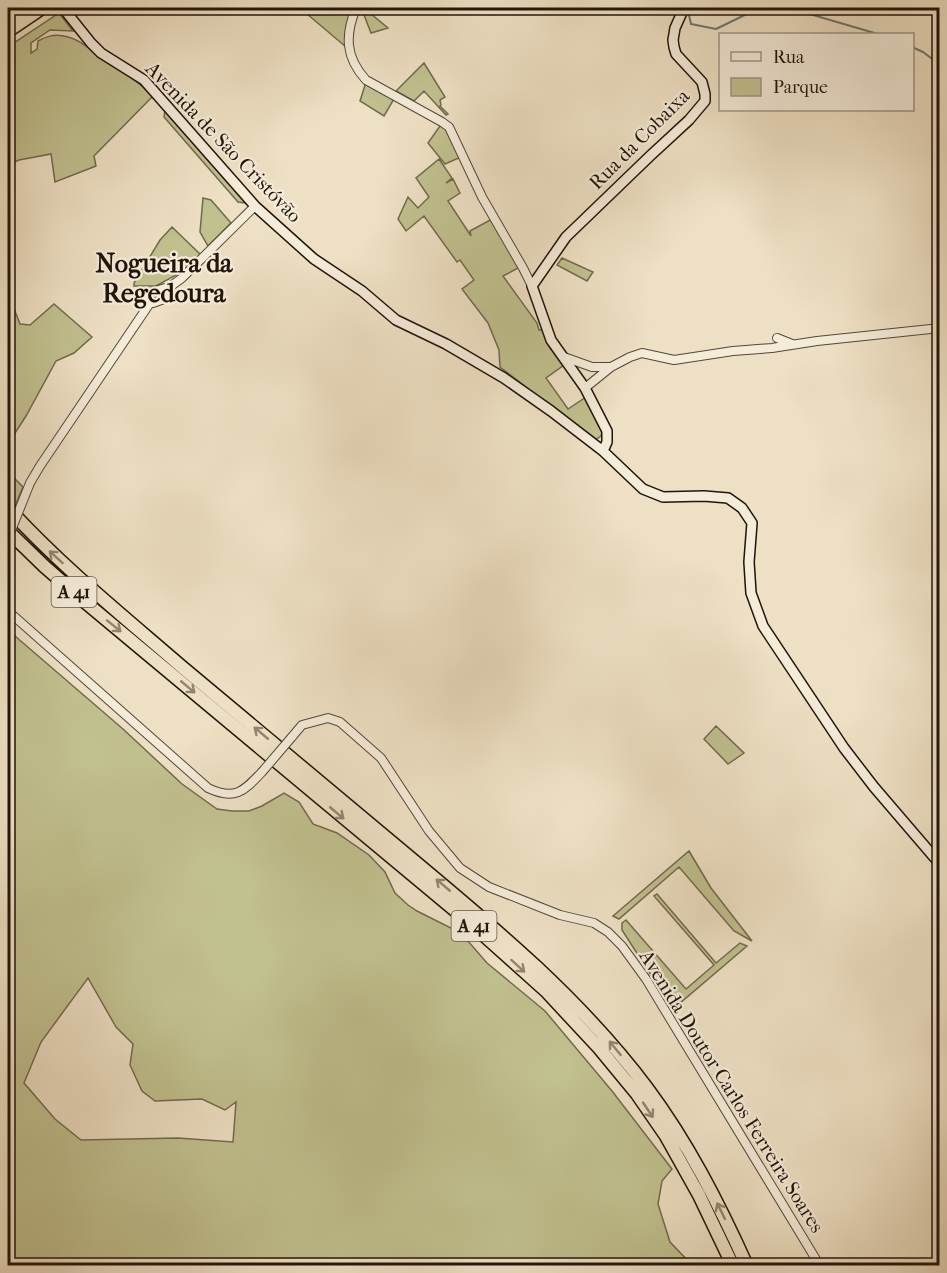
<svg xmlns="http://www.w3.org/2000/svg" width="947" height="1273" font-family="'IM FELL French Canon',serif">
	<rect width="100%" height="100%" fill="#eee0c4"/>
	<filter id="stains"><feTurbulence type="fractalNoise" baseFrequency=".00333" numOctaves="4"/><feColorMatrix values="0 0 0 0 .2 0 0 0 0 .09 0 0 0 0 .02 0 0 0 .5 -.17"/></filter>
	<radialGradient id="worn" r=".72"><stop offset=".6" stop-color="#630" stop-opacity="0"/><stop offset="1" stop-color="#630" stop-opacity=".3"/></radialGradient>
	<!-- green -->
	<path fill="#c1c08f" stroke="#716a4c" stroke-width="1.5" fill-rule="evenodd" d="M300 8H355L346 47Z
		M365 9 388 28 371 33 364 15Z
		M59 13 73 31 50 30 31 43V53L37 49 38 41C47 36 54 34 64 36 82 39 97 56 112 65 129 76 139 82 153 96L94 156 96 166 55 182 51 154 19 160 8 165V47Z
		M424 63 445 97 440 100 441 105 440 106 448 114 446 115 424 91 414 101 396 91Z
		M366 82 394 99 384 116 360 101Z
		M165 110 243 200 245 203 238 202 164 117Z
		M440 126H444L461 157 445 164 428 143Z
		M439 159 452 178 446 183 453 179 460 193 448 201 471 236 470 231 492 219 520 267 503 276 537 323 539 330 543 329 550 348 564 365 546 378 568 409 586 397 603 428 601 436 595 440 500 367 499 350 488 323 462 289 474 280 460 260 457 262 424 216 406 231 398 219 408 197 418 208 429 197 416 178Z
		M203 198 211 200 231 223 208 246 200 232Z
		M172 227 201 255 180 273 156 286H134V283L160 240Z
		M562 258 593 272 587 281 557 265Z
		M8 301H11L20 324 30 325 54 304 92 337 74 353 56 361 26 416 8 444Z
		M8 472 23 487 15 506 8 496Z
		M8 630 123 729 182 784 217 809 232 811H249L262 806 284 793 299 802 313 824 337 833 369 855 385 872 395 893 408 905 417 911 461 933 487 963 545 1011 612 1091 672 1169 662 1181 658 1204 670 1242 692 1265H8ZM88 978 116 1027 133 1044 130 1065 142 1091 155 1101 202 1099 225 1110 236 1102 233 1142 178 1138 81 1140 55 1119 24 1083 41 1042Z
		M716 726 744 753 728 764 704 739Z
		M689 851 711 888 752 941 734 931 679 867 619 919 613 916Z
		M657 894 716 963 740 943 747 946 673 1009 622 930V923L626 920 686 989 714 965 654 896Z"/>
	<g fill="none" stroke-linecap="round" stroke-linejoin="round">
		<!-- stream -->
		<path stroke="#697971" stroke-width="2" d="M789 8 878 34
			M688 11 691 24 716 29 757 9 787 8
			M912 47 923 52 939 64"/>
		<defs>
			<path id="tertiary" d="M356 8C345 35 345 57 366 80L442 122 449 127 482 197 523 268 532 286
				M165 288 167 289 169 294 167 298 153 303H150L148 299 149 293Z
				M167 289 182 278 255 206
				M777 338 792 344
				M564 357 592 367H611
				M585 388 611 367 630 357 642 353 674 360 733 351 772 348 817 341 940 328
				M30 483 40 466 150 303
				M8 611 208 788C235 801 244 791 262 772
				M291 738 302 725 328 718 340 722 381 758 429 831 460 868 489 887 560 915 594 923 608 932 622 946 646 979 820 1266"/>
			<path id="secondary" d="M63 8 91 43 101 53 144 80 255 206 314 259 362 291 396 320 446 344 504 378 551 411 603 451 643 489 663 497 704 496 728 498 742 508 752 523 749 562 751 593 763 626 844 748 874 787 940 864
				M603 451 607 442V431L585 388 551 340 532 286 566 237 650 156 689 120 705 101V94L702 82 676 54 674 47 673 40 675 28 684 8"/>
			<path id="motorway" d="M8 17 24 8
				M8 31 42 8
				M8 508C61 566 123 616 182 667 259 732 336 796 413 860 497 930 581 1000 647 1088 688 1143 719 1204 747 1266
				M8 531 44 566 85 602 469 922 546 991 599 1048 637 1094 666 1136 699 1195 733 1266"/>
		</defs>
		<!-- tertiary casing -->
		<use href="#tertiary" stroke="#544738" stroke-width="10"/>
		<!-- secondary casing -->
		<use href="#secondary" stroke="#21140a" stroke-width="12"/>
		<!-- motorway casing -->
		<use href="#motorway" stroke="#21140a" stroke-width="15"/>
		<!-- tertiary -->
		<use href="#tertiary" stroke="#f4ebd9" stroke-width="8"/>
		<!-- secondary -->
		<use href="#secondary" stroke="#f4ebd9" stroke-width="9"/>
		<!-- motorway -->
		<use href="#motorway" stroke="#eee0c4" stroke-width="12"/>
		<defs>
			<path id="tertiary-bridge" d="M8 538 30 483
				M262 772 291 738"/>
		</defs>
		<!-- tertiary-bridge casing -->
		<use href="#tertiary-bridge" stroke="#544738" stroke-width="10" stroke-linecap="butt"/>
		<!-- tertiary-bridge -->
		<use href="#tertiary-bridge" stroke="#f4ebd9" stroke-width="8"/>
	</g>
	<!-- one-way arrows -->
	<defs><path id="oneway-shaft" d="M-6 0H5M1.5-3L5.5 0L1.5 3" fill="none" stroke-width="1.6" stroke-linecap="round" stroke-linejoin="round" transform="scale(1.5)"/></defs>
	<g stroke="#928470">
		<use href="#oneway-shaft" transform="translate(56 557) rotate(-138)"/>
		<use href="#oneway-shaft" transform="translate(114 626) rotate(39)"/>
		<use href="#oneway-shaft" transform="translate(188 687) rotate(40)"/>
		<use href="#oneway-shaft" transform="translate(261 733) rotate(-140)"/>
		<use href="#oneway-shaft" transform="translate(337 813) rotate(40)"/>
		<use href="#oneway-shaft" transform="translate(443 885) rotate(-140)"/>
		<use href="#oneway-shaft" transform="translate(518 966) rotate(42)"/>
		<use href="#oneway-shaft" transform="translate(615 1048) rotate(-129)"/>
		<use href="#oneway-shaft" transform="translate(648 1110) rotate(56)"/>
		<use href="#oneway-shaft" transform="translate(721 1211) rotate(-116)"/>
	</g>
	<g text-anchor="middle" stroke-width="4.5" stroke-linejoin="round" paint-order="stroke">
		<!-- shield labels -->
		<g fill="#f4ebd9" stroke="#605448" stroke-width="1.5">
			<rect x="51.5" y="577" width="45" height="30" rx="4.5"/>
			<rect x="451.5" y="911" width="45" height="30" rx="4.5"/>
		</g>
		<g font-size="18" font-weight="bold" fill="#21140a">
			<text x="74" y="598">A 41</text>
			<text x="474" y="932">A 41</text>
		</g>
		<!-- street labels -->
		<g font-size="20" fill="#21140a" stroke="#f4ebd9">
			<text transform="translate(639 139) rotate(-45)" y="7">Rua da Cobaixa</text>
			<text transform="translate(224 142) rotate(46)" y="7">Avenida de São Cristóvão</text>
			<text transform="translate(732 1091) rotate(58)" y="7">Avenida Doutor Carlos Ferreira Soares</text>
		</g>
		<!-- district labels -->
		<g font-size="26" font-weight="bold" fill="#21140a" stroke="#f4ebd9">
			<text x="164" y="272">Nogueira da<tspan x="164" dy="30">Regedoura</tspan></text>
		</g>
	</g>
	<!-- margin -->
	<rect width="947" height="1273" fill="none" stroke="#eee0c4" stroke-width="30"/>
	<rect x="9" y="9" width="929" height="1255" fill="none" stroke="#21140a" stroke-width="3"/>
	<rect x="15" y="15" width="917" height="1243" fill="none" stroke="#21140a" stroke-width="1.5"/>
	<!-- legend -->
	<rect x="719" y="33" width="195" height="78" fill="#f4ebd9" stroke="#a09586" stroke-width="1.5"/>
	<rect x="731" y="52" width="30" height="9" fill="#f4ebd9" stroke="#a09586" stroke-width="1.5"/>
	<text x="773" y="63" font-size="18" fill="#21140a">Rua</text>
	<rect x="731" y="78" width="30" height="18" fill="#c1c08f" stroke="#a09586" stroke-width="1.5"/>
	<text x="773" y="93" font-size="18" fill="#21140a">Parque</text>
	<rect width="100%" height="100%" filter="url(#stains)"/>
	<rect width="100%" height="100%" fill="url(#worn)"/>
</svg>
